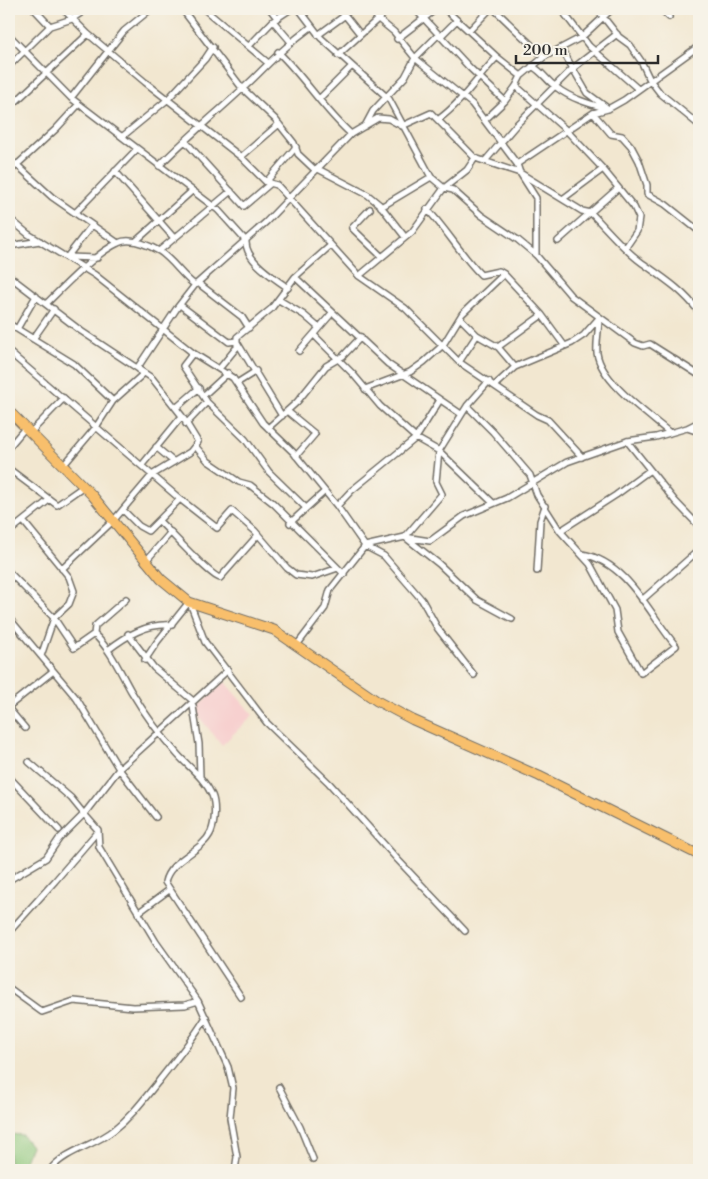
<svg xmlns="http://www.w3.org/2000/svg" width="708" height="1179" font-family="'Libre Bodoni',serif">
	<rect width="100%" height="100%" fill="#f7f3e8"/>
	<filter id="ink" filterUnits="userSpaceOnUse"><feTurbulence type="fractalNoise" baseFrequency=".02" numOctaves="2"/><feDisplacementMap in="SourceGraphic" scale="10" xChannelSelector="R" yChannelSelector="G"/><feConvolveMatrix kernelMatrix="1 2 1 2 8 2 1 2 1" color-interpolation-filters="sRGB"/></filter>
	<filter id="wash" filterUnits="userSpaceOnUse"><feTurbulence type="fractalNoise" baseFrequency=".0096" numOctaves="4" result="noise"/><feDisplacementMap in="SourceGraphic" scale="20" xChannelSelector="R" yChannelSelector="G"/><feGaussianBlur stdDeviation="1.12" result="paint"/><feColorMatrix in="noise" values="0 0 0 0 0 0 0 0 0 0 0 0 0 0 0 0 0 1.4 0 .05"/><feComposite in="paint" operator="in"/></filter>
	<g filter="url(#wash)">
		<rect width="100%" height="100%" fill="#f2e7d0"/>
		<!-- built -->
		<path fill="#f7d0cf" d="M224 681 253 715 222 745 194 711Z"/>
		<!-- green -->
		<path fill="#8dc77c" stroke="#5c7954" d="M9 1134 22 1135 31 1146 21 1170H9Z"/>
	</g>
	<g filter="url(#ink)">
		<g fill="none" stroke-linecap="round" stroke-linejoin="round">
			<defs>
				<path id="street" d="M34 9 50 26
					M63 9 88 34 145 82 241 157 266 182 277 185 359 276 405 308 459 362 537 415 548 420 582 457
					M182 9 242 88 275 119 294 143 298 154 315 170
					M204 9 267 62
					M270 9 277 18
					M299 9 321 38 389 99 431 177 444 188 453 190 481 215 518 240 536 255 571 296 635 343 643 346 650 344 699 375
					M340 9 360 34
					M415 9 470 68 505 101
					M445 9 497 57 521 76
					M494 9 544 57
					M561 9 589 46 638 89
					M597 9 619 37 630 45 641 61 650 80 660 93 699 125
					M661 9 669 17
					M697 9 699 12
					M302 13 310 9
					M377 18 394 32 415 58 472 104 517 164 520 173 536 198V255
					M273 21 291 42
					M469 31 490 9
					M9 35 71 98 218 210 246 241C245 261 275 278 288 288
					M318 35 344 16
					M397 39 436 9
					M249 46 273 21 291 9
					M561 48 587 93 606 107
					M278 52C305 78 323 109 351 134
					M338 55 389 9
					M9 66 50 26 72 19 87 9
					M532 66C544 73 546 80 556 87 571 99 590 104 608 109
					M516 86 566 130 603 169 634 207 639 218 637 231 626 247
					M71 98 124 31 151 9
					M319 99 352 66
					M9 108 88 34
					M593 113 611 134 622 136 631 146 639 161 647 185V194L665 204 699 231
					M439 119C462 102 477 78 497 57
					M485 120 505 101 516 86 521 76 544 57 582 37 612 9
					M365 126 373 111 405 77 415 58 438 35H442L457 20
					M402 126 431 113 475 158 520 173 582 211 591 213C607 229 623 249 641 262 662 277 683 290 699 312
					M123 136 167 100 205 59 213 47
					M186 142 244 206 271 183
					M241 157 279 124
					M485 161 516 125 572 69 617 34
					M16 164 52 197 118 243
					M517 164 593 113 608 109 624 100 699 46
					M159 166C189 135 223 108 254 78 273 59 289 43 311 27
					M318 169 368 195 380 205 405 237
					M115 171 174 238
					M9 172 56 129 79 104
					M266 182 296 147
					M564 198 603 169
					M381 207 431 177
					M370 209 352 228 382 257
					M427 209C447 230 461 255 481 275L499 271 504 274 542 315 564 345
					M75 213 137 149
					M9 218 28 234 95 275 193 353 233 378 263 423 293 452 337 506 365 546 384 556 422 600 438 629 474 675
					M136 241 192 191
					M558 241 617 189
					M9 246 40 241
					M159 251 231 191
					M67 257 92 225
					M68 257 97 258
					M9 276 81 331 152 378 182 416 198 442 190 452 152 475 114 520 62 569
					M359 276 412 232 444 188 467 170 475 158
					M295 277 388 364 461 414
					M198 283 242 317 249 328
					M279 300 304 315 319 328
					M47 303C64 286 96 253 118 243 130 237 148 245 159 251 173 260 182 276 195 285
					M180 305 229 342 236 341
					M460 318 477 335 498 347 515 367
					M599 318C599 329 596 342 597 353 601 382 649 415 670 433
					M9 324 74 364 113 401
					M17 329 36 296
					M314 335 353 374 380 406 416 438 439 451 493 503
					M33 339 54 309
					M237 342 282 416
					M498 347 542 315
					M299 351 332 313
					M9 352 180 499
					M193 353 183 366 207 402 245 439 269 472 306 508
					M459 362 477 335
					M219 369 237 347V337L271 309 295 277 330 246
					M489 381 467 406 439 451 436 482 442 494 405 537 439 564 477 600 512 619
					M237 383 256 371
					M495 385 515 367 572 343 584 335 599 318
					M365 389 410 372 424 362 443 345 462 314 504 274
					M203 396 228 373
					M467 406 493 432 530 475 537 495 560 531 590 564 615 610 618 632 641 673 676 646C649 614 628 562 582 554
					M176 408 199 388
					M287 411 315 434 296 456
					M186 424 207 402
					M268 428 297 402 326 366 343 356 361 337
					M687 428 699 422
					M30 433 64 398
					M627 441 675 501 699 526
					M9 447 25 428
					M156 447 174 462
					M196 447 208 461 239 482 250 485 273 503 344 574
					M142 465 182 416
					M63 466 96 427 113 401 142 375 138 367 177 308 195 285 266 222 351 134 378 118 389 119 402 126
					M9 469 57 505 84 486
					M337 506 351 491 416 438 440 400
					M123 510 139 526 148 531 180 499 217 528 232 511 255 531 287 568 296 575 312 577 338 568
					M159 521C171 532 209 575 220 578L258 535
					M24 522 69 577 74 591 69 604 54 618 41 656
					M290 523 324 492
					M560 531 616 495 650 470
					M9 532 49 500
					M145 562 171 532
					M537 571 540 521 545 506
					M9 572 54 618 74 648 94 634 95 626 126 599
					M642 600 699 550
					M190 603 205 642 267 723 329 783 398 860 465 931
					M9 618 77 699 119 769 156 817
					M94 634C111 650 119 670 131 691 144 713 161 736 178 755 190 768 205 779 212 795 216 805 215 822 211 832 202 852 169 860 165 882L241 997
					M128 634 154 668 192 700 199 744 200 776
					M297 645 325 608 330 590 365 546 405 537 430 541 464 516 507 498 567 462 627 441 656 437 687 428 699 432
					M108 650C126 636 147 623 172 625
					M145 660 157 642 189 602
					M228 670 119 769 84 814 98 830 99 847 156 942 198 1001 228 1067 233 1088 230 1118 237 1157 235 1170
					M9 706 52 672
					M9 709 25 728
					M9 777 59 830
					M9 880 46 858 59 839 84 814 71 798 29 762
					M138 913 169 890
					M9 932 55 881 98 831
					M9 988 42 1012 74 1001 133 1007 185 1005 198 1001
					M279 1087 300 1127 313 1159
					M50 1170C66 1150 94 1146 114 1130 132 1116 144 1099 158 1082 175 1060 192 1041 206 1017"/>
				<path id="highway" d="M9 411 92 495 161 579 189 602 274 630 377 701 413 720 539 776 699 855"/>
			</defs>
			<!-- street casing -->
			<use href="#street" stroke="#716d65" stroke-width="8"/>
			<!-- highway casing -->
			<use href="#highway" stroke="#716d65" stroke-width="11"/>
			<!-- street -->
			<use href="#street" stroke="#fff" stroke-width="5"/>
			<!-- highway -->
			<use href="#highway" stroke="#f8bf6c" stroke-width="9"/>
		</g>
	</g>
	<!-- margin -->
	<rect width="708" height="1179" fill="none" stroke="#f7f3e8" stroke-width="30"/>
	<!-- scale -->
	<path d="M516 55v8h142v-8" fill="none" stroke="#2b2b2b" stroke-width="2.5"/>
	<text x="523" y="55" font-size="15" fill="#2b2b2b" stroke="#f7f3e8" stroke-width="4" paint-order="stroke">200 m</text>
</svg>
